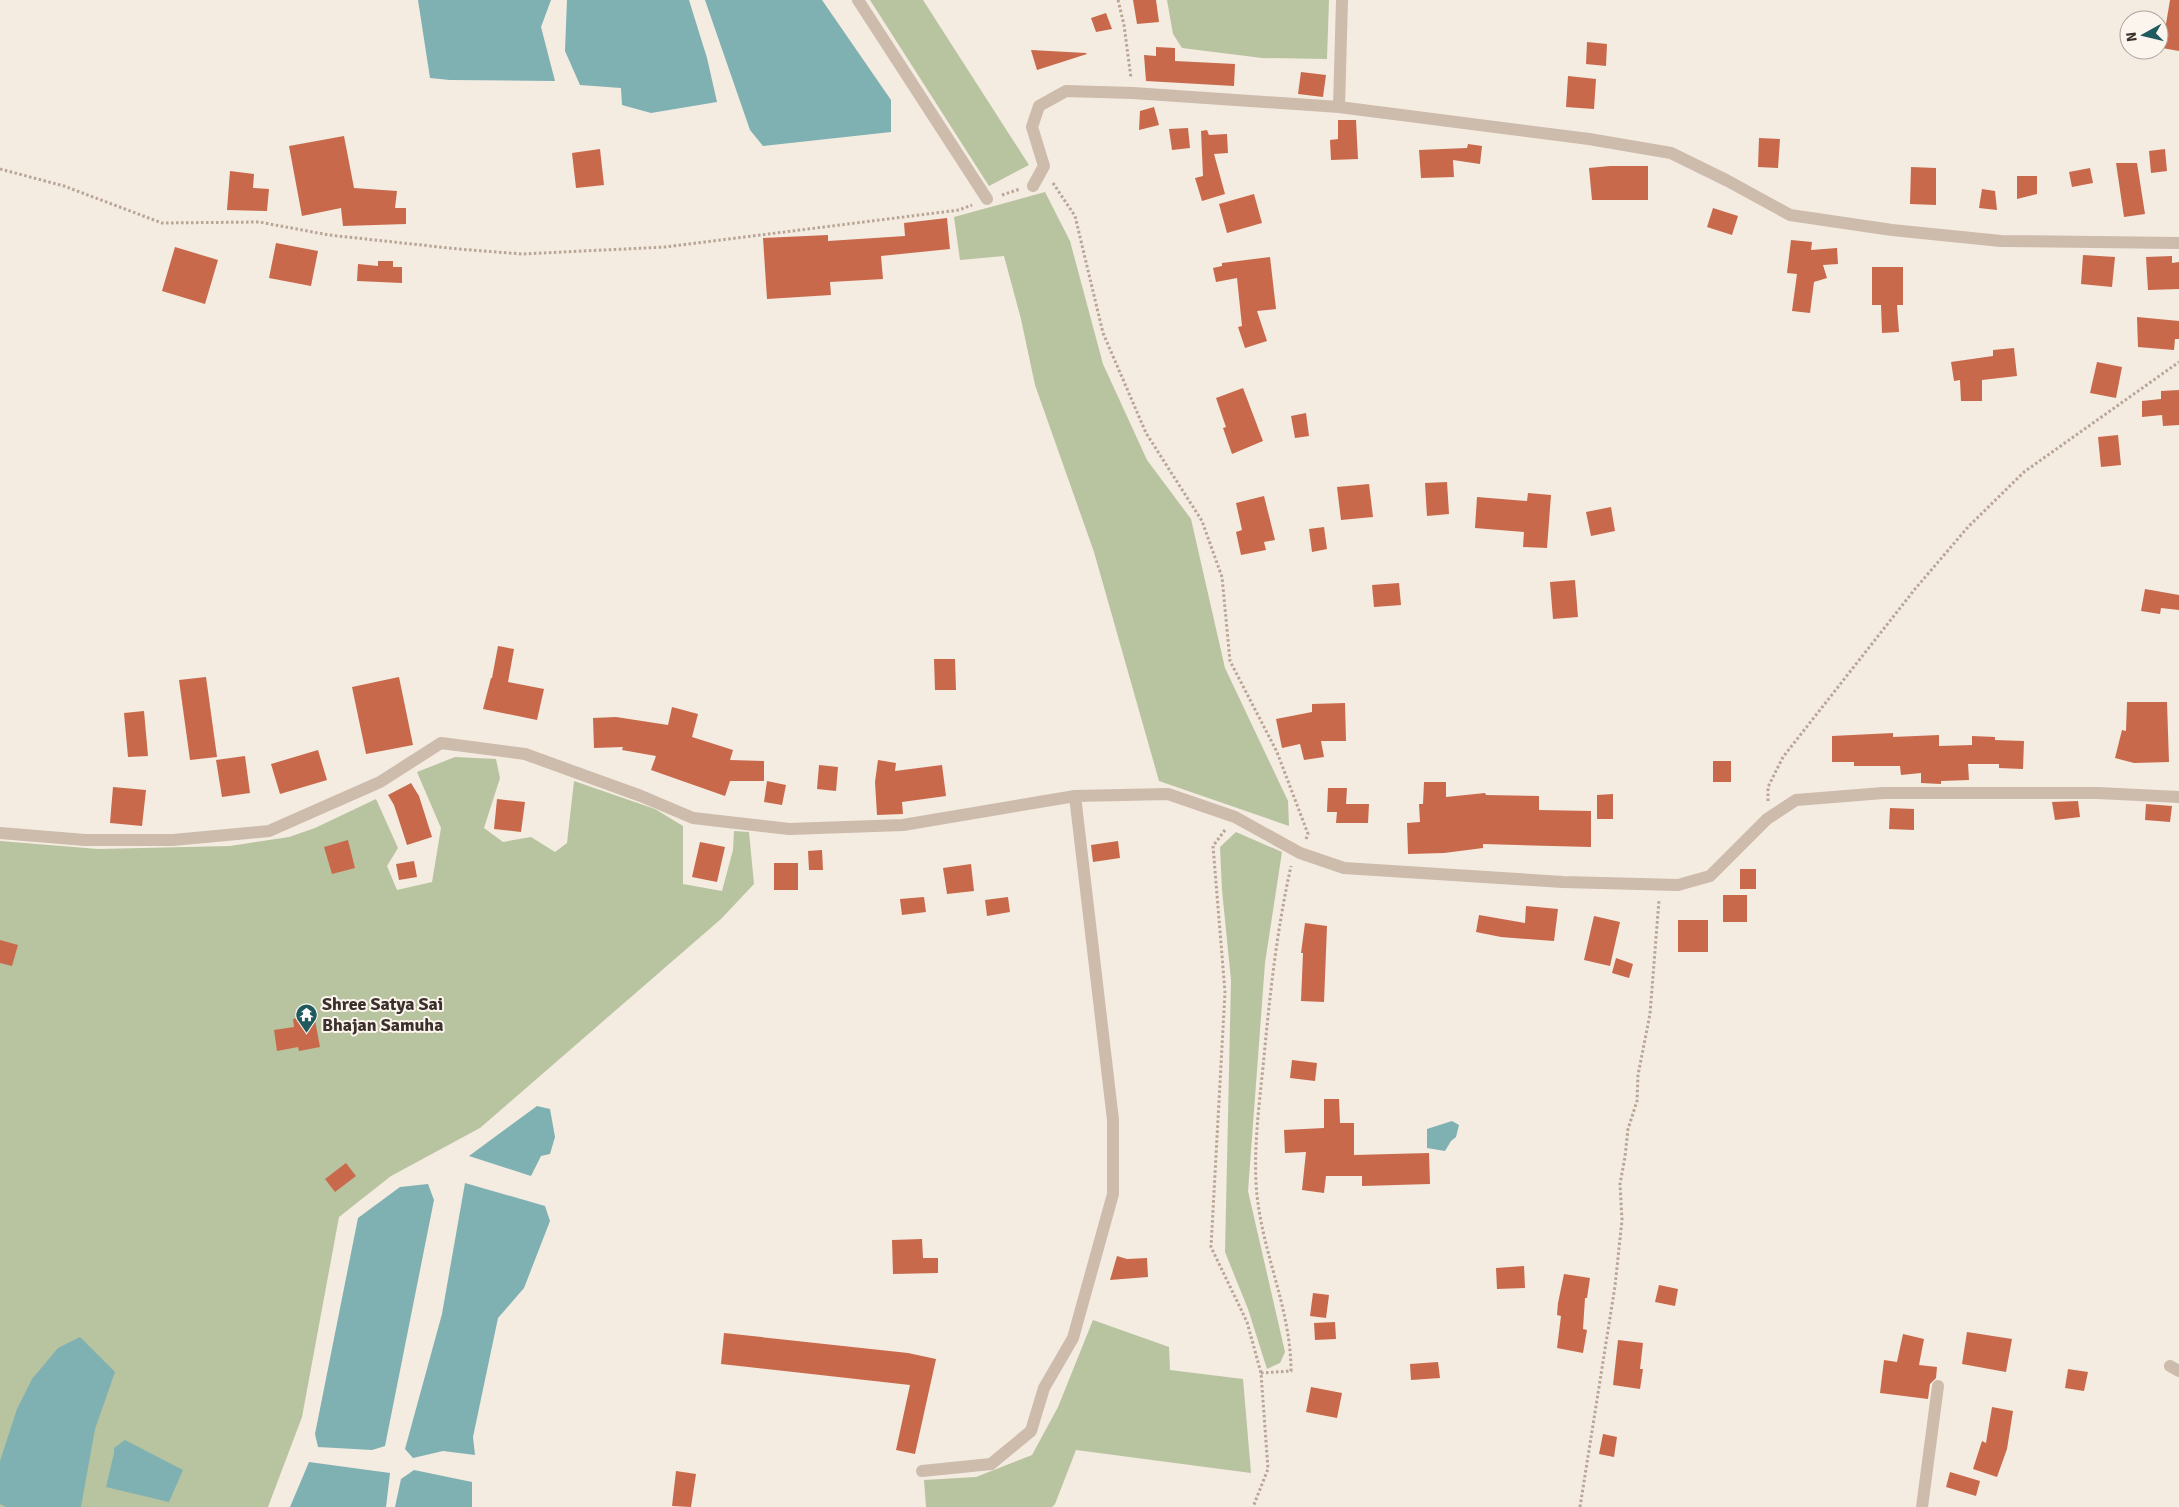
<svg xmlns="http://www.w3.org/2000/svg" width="2179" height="1507" font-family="Signika,sans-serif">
	<rect width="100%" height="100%" fill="#f4ebe1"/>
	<!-- green -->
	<path fill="#b8c4a0" d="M870 0H923L1029 165 989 186Z
		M1167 0H1329L1327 59 1262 58 1182 48 1173 34Z
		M1045 192 1070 241 1103 364 1147 460 1191 519 1225 668 1288 801 1289 826 1159 781 1094 552 1035 385 1021 319 1004 256 960 260 954 217Z
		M455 757 496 759 500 778 484 828 503 842 531 837 555 852 567 843 574 781 655 809 683 826V884L722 891 733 850 734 831 749 832 754 884 721 919 480 1128 391 1176 339 1217 302 1417 268 1507H0V841L98 849 230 846 289 837 315 828 376 799 398 848 387 866 397 890 432 882 441 828 417 772Z
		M1236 832 1282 852 1265 963 1248 1191 1285 1352 1280 1363 1267 1369 1248 1309 1225 1252 1231 980 1222 890 1220 847Z
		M1093 1320 1169 1347 1170 1370 1243 1379 1251 1473 1076 1450 1055 1504 1052 1507H926L924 1480 976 1477 1032 1455 1058 1407Z"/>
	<!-- water -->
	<path fill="#7fb0b2" d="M418 0H551L541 27 555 81 450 80 430 78Z
		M567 0H689L707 58 717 102 651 113 622 105 621 88 580 85 565 51Z
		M705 0H822L891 100V132L763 146 750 130Z
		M537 1106 550 1109 555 1137 550 1154 541 1156 531 1176 469 1156Z
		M1452 1121 1459 1125 1456 1137 1451 1141 1445 1151 1427 1148V1129Z
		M465 1183 545 1206 550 1221 524 1288 498 1318 473 1437 475 1455 443 1451 413 1458 405 1449 442 1314Z
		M428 1184 434 1200 385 1446 372 1450 318 1447 315 1434 358 1218 400 1187Z
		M80 1337 115 1372 95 1429 81 1507H6L0 1504V1461L17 1409 32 1379 58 1348Z
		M125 1440 183 1470 169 1502 106 1487 114 1453V1448Z
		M309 1462 390 1473 386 1507H290Z
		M414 1470 472 1482V1507H395L401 1479Z"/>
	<!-- building -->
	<path fill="#c8694b" d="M1133 0H1156L1159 22 1137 24Z
		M2170 0H2179V51L2162 48Z
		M1106 13 1112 29 1096 32 1091 18Z
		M1587 42 1607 44 1606 66 1586 64Z
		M1156 47 1175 48V61L1235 64 1234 86 1146 81 1144 55 1156 56Z
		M1031 50 1086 53 1087 54 1037 70Z
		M1301 72 1326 75 1323 97 1298 94Z
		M1568 76 1596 79 1594 109 1566 107Z
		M1154 107 1159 125 1139 130 1140 111Z
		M1338 120H1356L1358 159 1331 160 1330 140 1338 139Z
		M1188 128 1190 148 1172 150 1169 129Z
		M1207 130 1209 135 1227 134 1228 153 1214 154 1225 194 1202 201 1195 178 1203 176 1201 131Z
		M344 136 354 188 397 191 395 208H406V224L343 226 341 208 302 216 289 146Z
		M1759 138 1780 139 1778 168 1758 167Z
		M1468 144 1482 146 1480 164 1453 160 1454 177 1421 178 1419 150 1467 148Z
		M600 149 604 185 576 188 572 153Z
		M2165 149 2167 171 2151 173 2149 151Z
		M2116 163H2137L2145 214 2124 217Z
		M1610 166H1648V200H1592L1589 168Z
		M1911 167 1936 168V205L1910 204Z
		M2090 168 2093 183 2072 187 2069 172Z
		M230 171 254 174 253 188 269 189 267 211 227 210Z
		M2017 176H2037V194L2017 199Z
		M1982 189 1995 191 1997 210 1979 208Z
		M1254 194 1262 223 1227 233 1219 204Z
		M1713 208 1738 216 1732 235 1707 227Z
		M947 218 950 249 881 256 883 279 830 282 831 295 767 299 763 238 828 235V241L905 236 904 223Z
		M1791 240 1812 242 1811 250 1837 248 1838 264 1823 265 1827 278 1814 282 1810 313 1792 311 1797 274 1787 273Z
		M276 243 318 251 311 286 269 278Z
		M175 247 218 260 205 304 162 291Z
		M2083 255 2115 257 2112 287 2081 284Z
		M2172 256V263L2179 262V289L2148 290 2146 257Z
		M1270 257 1276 309 1257 311 1267 341 1245 348 1238 327 1242 326 1237 278 1216 282 1213 268 1222 266V263Z
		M378 261H393V267H402V283L357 281 358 264 378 266Z
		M1872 267H1903V305H1897L1899 332 1882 333 1881 305H1872Z
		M2137 317 2179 321V339H2175L2174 350 2138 347Z
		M2014 348 2017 376 1982 380V401H1961L1960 380 1954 381 1951 362 1993 356V350Z
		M2097 362 2122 367 2116 398 2090 393Z
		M1243 388 1263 441 1232 454 1223 428 1226 427 1216 398Z
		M2179 390V425L2163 426 2162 415 2142 417V401L2161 399V391Z
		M1306 413 1309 436 1295 438 1291 416Z
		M2118 435 2121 465 2101 467 2098 437Z
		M1447 482 1449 514 1427 516 1425 483Z
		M1369 484 1373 517 1341 520 1337 487Z
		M1528 493 1551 495 1547 548 1523 547 1524 532 1475 528 1477 497 1527 501Z
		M1264 496 1275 540 1264 542 1266 550 1241 555 1236 532 1242 530 1236 503Z
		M1611 507 1615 531 1591 536 1586 512Z
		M1324 527 1327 549 1312 552 1309 529Z
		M1575 580 1578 617 1553 619 1550 582Z
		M1399 583 1401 605 1374 607 1372 585Z
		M2145 589 2179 595V610L2161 608 2160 614 2141 611Z
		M498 646 514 649 508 682 544 689 537 720 483 709 491 678H492Z
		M934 659H955L956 690H935Z
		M206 677 217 757 190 760 179 680Z
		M399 677 413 745 366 754 352 687Z
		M2127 702H2167L2169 762 2134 763 2115 758 2122 730 2126 731Z
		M1345 703 1346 741H1321L1324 757 1304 760 1300 744 1282 748 1276 719 1312 712V704Z
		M672 707 698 714 692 737 733 750 730 760 764 761V781H730L725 796 651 770 656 756 622 750 623 747 594 748 593 718 616 717 668 725Z
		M144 711 148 756 128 757 124 713Z
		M1893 733V737L1939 735V746L1972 745V736L1995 737V740L2024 741 2023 769 1999 768V764H1968L1969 780 1941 781V784L1921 783V773L1901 775 1900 766H1854V762H1832V736Z
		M318 750 327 780 280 794 271 764Z
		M245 756 250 793 222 797 216 760Z
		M878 760 896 763 895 771 942 765 946 796 902 802 903 814 877 815 875 782Z
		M1713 761H1731V782H1713Z
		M819 765 838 767 836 791 817 789Z
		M767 781 786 785 782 805 764 802Z
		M1424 782H1446V797L1485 793 1486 795 1539 796V810L1591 811V847L1483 844V848L1444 853 1408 854 1407 823 1420 822 1419 804H1423Z
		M411 783 419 796 432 837 407 845 394 805 388 795Z
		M113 787 146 790 142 826 110 823Z
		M1328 788H1347L1346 804H1369L1368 823H1336L1337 812H1327Z
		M1613 794V819H1597V795Z
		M497 799 525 802 521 832 494 829Z
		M2078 801 2080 817 2055 820 2052 802Z
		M2146 804 2172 806 2170 822 2145 820Z
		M1890 808 1914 809V830L1889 829Z
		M348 840 355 868 332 874 324 847Z
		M1118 841 1120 858 1093 862 1091 845Z
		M700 842 725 847 717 882 692 877Z
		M822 850 823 870H809L808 851Z
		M414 861 417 877 399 880 396 864Z
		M774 863H798V890H774Z
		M971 864 974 891 947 894 943 868Z
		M1740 869H1756V889H1740Z
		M1723 895H1747V922H1723Z
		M924 897 926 912 902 915 900 899Z
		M1008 897 1010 912 987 916 985 900Z
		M1526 906 1558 909 1554 941 1501 937 1476 932 1479 915 1525 923Z
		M1594 916 1620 922 1610 966 1584 960Z
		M1678 920H1708V952H1678Z
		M1305 923 1327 926 1324 1002 1301 1001 1303 953H1301Z
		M0 940 18 945 12 966 0 963Z
		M1616 958 1633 964 1629 978 1612 973Z
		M314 1015 320 1047 299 1051 298 1047 277 1051 274 1030 294 1027 293 1019Z
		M1292 1060 1317 1063 1315 1081 1290 1078Z
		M1324 1099H1339L1340 1123H1354V1155L1429 1153 1430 1184 1362 1186V1176H1326L1324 1193 1302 1190 1306 1152 1285 1153 1284 1130 1324 1128Z
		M346 1163 356 1176 335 1192 325 1179Z
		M922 1239 923 1258H938V1273L893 1274 892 1240Z
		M1117 1256 1127 1259 1147 1258 1148 1277 1110 1280Z
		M1524 1266 1525 1288 1497 1289 1496 1268Z
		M1564 1274 1590 1278 1587 1298H1585L1583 1329 1587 1330 1583 1353 1557 1348 1561 1316 1557 1315 1558 1303Z
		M1659 1285 1678 1289 1675 1306 1655 1302Z
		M1313 1293 1329 1295 1326 1318 1310 1316Z
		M1335 1322 1336 1339 1315 1340 1314 1323Z
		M1967 1332 2012 1339 2006 1372 1962 1364Z
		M724 1333 908 1353 936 1359 915 1454 896 1450 910 1385 721 1364Z
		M1903 1334 1924 1339 1919 1365 1937 1367 1936 1378 1930 1384 1928 1399 1880 1393 1884 1360 1897 1362Z
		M1618 1340 1643 1343 1640 1369H1643L1640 1389 1613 1385Z
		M1438 1362 1440 1378 1411 1380 1410 1364Z
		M2068 1369 2088 1372 2084 1391 2065 1388Z
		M1311 1387 1342 1393 1337 1418 1306 1412Z
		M1992 1407 2013 1411 2007 1449 1997 1477 1973 1469 1982 1441 1986 1443Z
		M1603 1434 1617 1437 1614 1457 1599 1454Z
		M676 1471 696 1474 691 1507 672 1506Z
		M1950 1472 1980 1481 1976 1496 1946 1487Z"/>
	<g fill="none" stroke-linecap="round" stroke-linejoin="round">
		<!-- path -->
		<path stroke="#b9a596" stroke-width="3" stroke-dasharray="2.5 2.5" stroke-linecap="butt" d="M1118 0 1124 25 1131 78
			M0 169 64 186 162 223 259 222 329 235 458 249 522 254 665 247 959 210 972 205
			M1053 183 1075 216 1103 333 1146 433 1202 521 1222 577 1230 661 1277 752 1308 834 1306 839
			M1002 195 1020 189
			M1768 801V787L1783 757 1915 589 1968 527 2024 472 2179 362
			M1225 830 1213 846 1225 992 1211 1247 1247 1322 1261 1373 1268 1469 1253 1507
			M1261 1373 1291 1371C1291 1306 1259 1247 1256 1182 1254 1141 1260 1098 1264 1057 1270 993 1277 929 1291 866
			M1580 1507 1615 1286 1622 1220 1620 1184 1625 1157 1628 1129 1637 1101 1638 1075 1650 1014 1659 900"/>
		<!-- minor -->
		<path stroke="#cdbbac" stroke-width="12" d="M858 0 987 199
			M1339 107 1342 0
			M1033 186 1044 166 1032 127 1039 106 1066 91 1133 93 1339 107 1589 139 1671 153 1728 181 1790 215 1892 230 2001 241 2179 243
			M0 833 85 840H173L269 831 380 782 441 743 525 754 641 796 693 818 789 829 903 825 1075 796 1168 794 1235 817 1300 853 1344 868 1563 882 1678 885 1710 876 1767 819 1796 800 1883 793H2098L2179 797
			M2170 1366 2179 1371
			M922 1471 991 1464 1031 1431 1044 1388 1073 1338 1113 1194V1120L1075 796
			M1922 1507 1938 1386"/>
	</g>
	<!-- icons -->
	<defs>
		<symbol id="temple-pin" viewBox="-11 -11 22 30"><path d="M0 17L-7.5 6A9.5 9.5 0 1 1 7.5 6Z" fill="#1f5a5e" stroke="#fbf5ee"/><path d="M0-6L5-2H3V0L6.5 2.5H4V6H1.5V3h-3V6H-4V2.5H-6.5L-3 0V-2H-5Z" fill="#fff"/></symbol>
	</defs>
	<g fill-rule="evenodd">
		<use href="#temple-pin" x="294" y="1002" width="25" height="34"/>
	</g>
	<g text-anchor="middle" stroke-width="4" stroke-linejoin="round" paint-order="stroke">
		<!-- poi labels -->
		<g font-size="18" font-weight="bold" fill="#3b302b" stroke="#fbf5ee" text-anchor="start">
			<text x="322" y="1010">Shree Satya Sai<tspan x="322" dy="21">Bhajan Samuha</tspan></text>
		</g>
	</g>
	<!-- north arrow -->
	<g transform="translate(2144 35) rotate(262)"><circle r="24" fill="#fbf5ee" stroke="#aea6a0"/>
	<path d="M0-4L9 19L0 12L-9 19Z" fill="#1f5a5e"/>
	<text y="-8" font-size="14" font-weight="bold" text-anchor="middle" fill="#3b302b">N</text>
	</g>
</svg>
